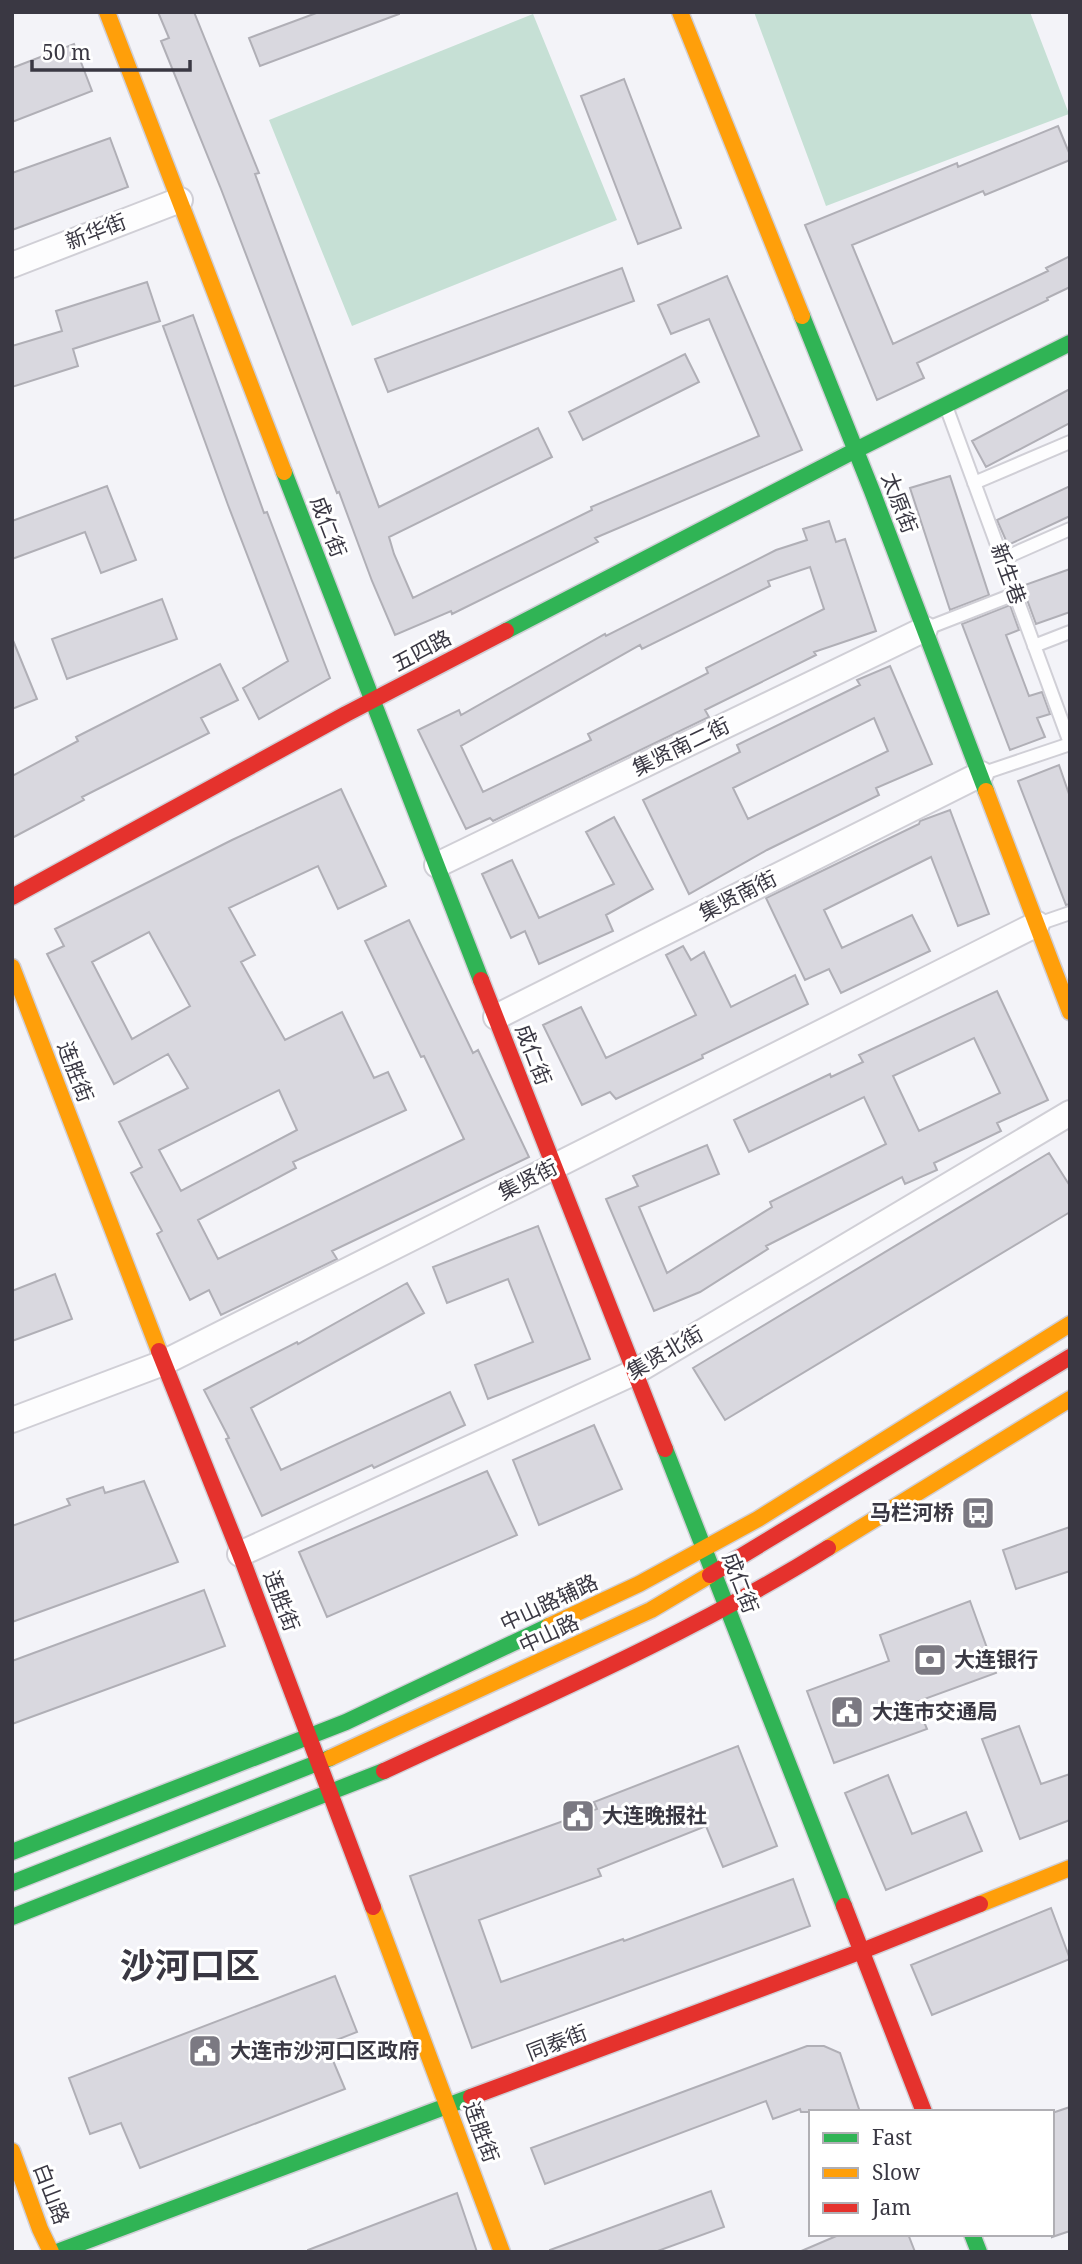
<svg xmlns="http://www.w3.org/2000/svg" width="1082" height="2264" font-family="'Noto Serif','Noto Sans SC',serif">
	<rect width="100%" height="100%" fill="#f3f3f8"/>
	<!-- green -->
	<path fill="#c6e0d5" d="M754 12H1030L1069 114 826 206Z
		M533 14 617 220 352 326 269 120Z"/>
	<!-- building -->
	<path fill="#d9d8df" stroke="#b0afb6" stroke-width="2" fill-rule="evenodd" d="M158 12H194L259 173 255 174 379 507 538 428 552 457 389 537 394 554 413 598 592 510 591 507 759 436 709 319 671 334 658 305 727 276 802 450 595 538 598 542 452 614 451 611 395 635 372 581 339 492 337 493 221 189 161 41 169 38Z
		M319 12H399V14L260 66 249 38Z
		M74 44 92 91 12 122V68Z
		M624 79 681 228 638 244 581 96Z
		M1058 126 1070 155V160L985 195 983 191 852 245 893 344 1048 271 1046 268 1070 256V287L1047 298 1048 300 917 363 924 378 877 400 805 225 957 163 958 167Z
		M110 138 128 187 12 230V173Z
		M622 268 634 301 388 392 375 359Z
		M147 282 160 321 73 349 78 366 12 387V346L62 331 56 311Z
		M193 315 264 513 267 512 330 678 259 719 243 688 288 661 228 505 163 326Z
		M685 354 699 382 583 440 569 412Z
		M1070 389V423L986 467 972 441Z
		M950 476 989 595 950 610 910 488Z
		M107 486 136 560 101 573 85 532 12 559V521Z
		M1070 486V516L1008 545 997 520Z
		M829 521 836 542 845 539 876 631 814 652 816 655 705 710 709 717 493 821 490 818 466 829 418 730 459 710 461 715 605 634 606 636 776 550 807 540 803 529ZM810 567 824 609 706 668 708 673 588 734 591 740 483 792 461 746 640 645 642 649 770 586 768 581Z
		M1070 569V612L1036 624 1022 586Z
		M162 599 177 639 67 679 52 639Z
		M1010 605 1019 630 1006 635 1029 696 1042 692 1050 714 1037 718 1045 737 1010 750 962 624Z
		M12 638 37 699 12 709Z
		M220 664 238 700 201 718 209 733 82 797 84 800 12 838V776L78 741 76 737Z
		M890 666 932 764 876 788 879 795 767 850 689 894 643 800 740 752 737 745 860 685 857 680ZM874 718 888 751 748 819 733 788Z
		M1059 765 1070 797V904L1066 905 1018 781Z
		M341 789 386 886 338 909 318 866 229 908 255 955 241 962 285 1040 342 1012 374 1078 388 1072 406 1110 293 1162 296 1168 198 1220 218 1259 464 1139 424 1056 421 1057 365 941 409 920 473 1053 478 1050 529 1157 332 1251 337 1259 221 1315 209 1290 190 1300 157 1234 162 1231 131 1173 142 1167 119 1122 188 1088 168 1054 114 1084 47 954 64 946 55 929 232 840ZM149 932 190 1006 132 1039 92 962ZM279 1090 297 1130 181 1191 159 1150Z
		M950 810 989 914 958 926 931 857 824 910 842 948 912 915 930 951 841 993 829 969 805 980 766 898 919 824 920 821Z
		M614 817 653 889 606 915 613 931 539 964 525 931 511 938 482 874 512 860 539 918 614 884 586 832Z
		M683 946 691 960 704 952 731 1007 795 975 808 1004 702 1055 703 1058 616 1099 610 1092 582 1105 543 1025 581 1007 606 1058 696 1015 666 955Z
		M997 991 1048 1100 997 1123 1001 1131 934 1163 937 1170 905 1184 902 1177 766 1246 768 1249 700 1292 654 1311 606 1199 638 1186 633 1176 707 1145 719 1174 639 1207 667 1273 772 1207 770 1202 886 1144 864 1097 749 1152 734 1120 830 1074 831 1077 863 1062 859 1055ZM974 1038 1000 1093 919 1131 893 1076Z
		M1049 1153 1070 1186V1212L725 1420 693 1368Z
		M538 1226 590 1359 488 1399 475 1365 533 1342 508 1279 447 1303 433 1267Z
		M55 1274 72 1319 12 1341V1291Z
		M407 1283 424 1313 251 1408 281 1470 450 1392 465 1425 374 1468 372 1465 262 1516 226 1439 229 1438 204 1390 297 1342 298 1344Z
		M594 1425 622 1489 539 1525 513 1460Z
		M487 1471 517 1535 327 1617 299 1552Z
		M144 1481 178 1562 12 1622V1526L70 1505 67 1499 103 1487 105 1493Z
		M1070 1527V1571L1016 1589 1003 1550Z
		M204 1590 225 1646 12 1724V1661Z
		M970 1601 996 1673 916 1702 927 1729 834 1763 807 1691 889 1661 880 1635Z
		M1019 1726 1041 1784 1070 1774V1820L1020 1839 982 1739Z
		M738 1746 777 1846 723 1867 706 1826 598 1869 601 1876 479 1920 501 1982 623 1939 624 1941 793 1879 810 1926 472 2048 410 1876 597 1809 594 1802Z
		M888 1775 912 1834 966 1812 982 1851 886 1890 845 1793Z
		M1051 1908 1070 1959 932 2015 911 1965Z
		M335 1976 357 2032 326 2044 345 2089 140 2168 121 2123 90 2134 69 2078Z
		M807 2046H824L840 2053 860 2112H801L800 2109 773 2119 766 2101 545 2184 531 2148Z
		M1070 2107V2231L1052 2237V2113Z
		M711 2191 724 2227 655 2252H550V2250Z
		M457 2193 477 2252H308V2250Z
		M841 2234H908L915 2252H799Z"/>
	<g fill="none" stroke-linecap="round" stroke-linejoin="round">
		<defs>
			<path id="lane" d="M947 409 1070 743
				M974 483 1070 442
				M1002 559 1070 529
				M925 629 1015 594
				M1034 646 1070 632
				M981 774 1070 744
				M1038 924 1070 913"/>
			<path id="street" d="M12 265 180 200
				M437 865 925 629
				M496 1017 981 774
				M12 1420 163 1363 1037 924
				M240 1554 635 1372 1070 1113"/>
			<path id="fast" d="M802 316 872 491 986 791
				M856 450 1070 343
				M284 472 481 980
				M506 631 856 450
				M665 1449 844 1906
				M12 1852 346 1722 549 1626
				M12 1883 330 1758
				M12 1917 384 1771
				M972 2234 979 2252
				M57 2252 471 2097"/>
			<path id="slow" d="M107 12 284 472
				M680 12 802 316
				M986 791 1070 1012
				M12 967 159 1351
				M828 1548 1070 1399
				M549 1626 639 1584 758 1519 1070 1324
				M330 1758 651 1610 710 1575
				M980 1904 1070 1868
				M373 1907 502 2252
				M12 2151 40 2229 51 2252"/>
			<path id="jam" d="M12 897 346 714 506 631
				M481 980 665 1449
				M159 1351 240 1554 373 1907
				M710 1575 1070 1357
				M384 1771C534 1701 687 1636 828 1548
				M844 1906 924 2112
				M471 2097 862 1951 980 1904"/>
		</defs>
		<!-- lane casing -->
		<use href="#lane" stroke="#d0cfd6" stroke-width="16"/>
		<!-- street casing -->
		<use href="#street" stroke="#d0cfd6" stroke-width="28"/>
		<!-- fast casing -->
		<use href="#fast" stroke="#d0cfd6" stroke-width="19"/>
		<!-- slow casing -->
		<use href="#slow" stroke="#d0cfd6" stroke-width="19"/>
		<!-- jam casing -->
		<use href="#jam" stroke="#d0cfd6" stroke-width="19"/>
		<!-- lane -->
		<use href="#lane" stroke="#fdfdfe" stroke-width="12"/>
		<!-- street -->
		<use href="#street" stroke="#fdfdfe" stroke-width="24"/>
		<!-- fast -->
		<use href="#fast" stroke="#30b455" stroke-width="16"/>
		<!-- slow -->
		<use href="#slow" stroke="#ff9f0a" stroke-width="16"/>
		<!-- jam -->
		<use href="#jam" stroke="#e5322d" stroke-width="16"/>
	</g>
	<!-- icons -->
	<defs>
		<symbol id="bus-square" viewBox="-11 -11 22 22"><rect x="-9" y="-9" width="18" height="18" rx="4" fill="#7b7982" stroke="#fff"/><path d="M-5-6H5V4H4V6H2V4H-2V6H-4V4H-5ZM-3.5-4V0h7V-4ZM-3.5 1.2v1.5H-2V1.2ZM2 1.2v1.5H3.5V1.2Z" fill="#fff"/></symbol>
		<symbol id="bank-square" viewBox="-11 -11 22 22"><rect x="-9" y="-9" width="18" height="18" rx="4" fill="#7b7982" stroke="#fff"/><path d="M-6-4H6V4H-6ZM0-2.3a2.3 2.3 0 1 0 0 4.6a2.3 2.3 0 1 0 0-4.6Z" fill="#fff"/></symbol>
		<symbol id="civic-square" viewBox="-11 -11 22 22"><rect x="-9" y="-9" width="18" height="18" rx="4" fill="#7b7982" stroke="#fff"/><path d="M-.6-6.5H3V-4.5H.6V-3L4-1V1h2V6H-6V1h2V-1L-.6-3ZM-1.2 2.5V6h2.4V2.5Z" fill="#fff"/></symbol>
	</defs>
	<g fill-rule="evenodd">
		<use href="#bus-square" x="959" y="1494" width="38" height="38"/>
		<use href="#bank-square" x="911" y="1641" width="38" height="38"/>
		<use href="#civic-square" x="828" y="1693" width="38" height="38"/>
		<use href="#civic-square" x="559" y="1797" width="38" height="38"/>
		<use href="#civic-square" x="186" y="2032" width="38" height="38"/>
	</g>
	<g text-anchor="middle" stroke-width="6" stroke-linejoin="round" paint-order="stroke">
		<!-- street labels -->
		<g font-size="21" fill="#3a3843" stroke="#fff">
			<text transform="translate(96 232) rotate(-21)" y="7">新华街</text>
			<text transform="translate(899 503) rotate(69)" y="7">太原街</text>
			<text transform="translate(328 527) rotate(69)" y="7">成仁街</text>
			<text transform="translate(1008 574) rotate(70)" y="7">新生巷</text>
			<text transform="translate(422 651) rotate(-28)" y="7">五四路</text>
			<text transform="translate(681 747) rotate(-26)" y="7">集贤南二街</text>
			<text transform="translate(738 896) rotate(-27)" y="7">集贤南街</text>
			<text transform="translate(533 1055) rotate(69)" y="7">成仁街</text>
			<text transform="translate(75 1072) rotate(69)" y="7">连胜街</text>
			<text transform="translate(528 1180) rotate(-27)" y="7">集贤街</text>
			<text transform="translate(665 1353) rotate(-30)" y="7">集贤北街</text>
			<text transform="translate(740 1583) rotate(69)" y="7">成仁街</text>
			<text transform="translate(281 1601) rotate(69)" y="7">连胜街</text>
			<text transform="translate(549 1603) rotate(-25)" y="7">中山路辅路</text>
			<text transform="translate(549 1634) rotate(-25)" y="7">中山路</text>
			<text transform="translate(557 2043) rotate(-21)" y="7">同泰街</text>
			<text transform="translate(481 2132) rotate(70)" y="7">连胜街</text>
			<text transform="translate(51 2194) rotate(69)" y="7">白山路</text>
		</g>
		<!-- poi labels -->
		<g font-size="21" font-weight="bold" fill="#3a3843" stroke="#fff" text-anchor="start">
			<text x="954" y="1520" text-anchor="end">马栏河桥</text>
			<text x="954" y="1667">大连银行</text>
			<text x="872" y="1719">大连市交通局</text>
			<text x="602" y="1823">大连晚报社</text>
			<text x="230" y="2058">大连市沙河口区政府</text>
		</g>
		<!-- town labels -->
		<g font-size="35" font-weight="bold" fill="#3a3843" stroke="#fff">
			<text x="190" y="1978">沙河口区</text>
		</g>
	</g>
	<!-- border -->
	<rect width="1082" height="2264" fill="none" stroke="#3a3843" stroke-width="28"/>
	<!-- legend -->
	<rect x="809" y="2110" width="245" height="126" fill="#ffffff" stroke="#b0afb4" stroke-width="2"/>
	<rect x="823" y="2133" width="35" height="10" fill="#30b455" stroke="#b0afb4" stroke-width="2"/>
	<text x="872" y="2145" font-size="21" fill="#3a3843">Fast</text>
	<rect x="823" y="2168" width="35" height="10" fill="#ff9f0a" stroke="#b0afb4" stroke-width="2"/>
	<text x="872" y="2180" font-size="21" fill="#3a3843">Slow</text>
	<rect x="823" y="2203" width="35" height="10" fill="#e5322d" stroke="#b0afb4" stroke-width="2"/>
	<text x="872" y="2215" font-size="21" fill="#3a3843">Jam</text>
	<!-- scale -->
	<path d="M32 60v10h158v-10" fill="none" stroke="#3a3843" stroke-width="3.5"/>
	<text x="42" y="60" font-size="21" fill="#3a3843" stroke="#ffffff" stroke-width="5" paint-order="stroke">50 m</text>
</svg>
